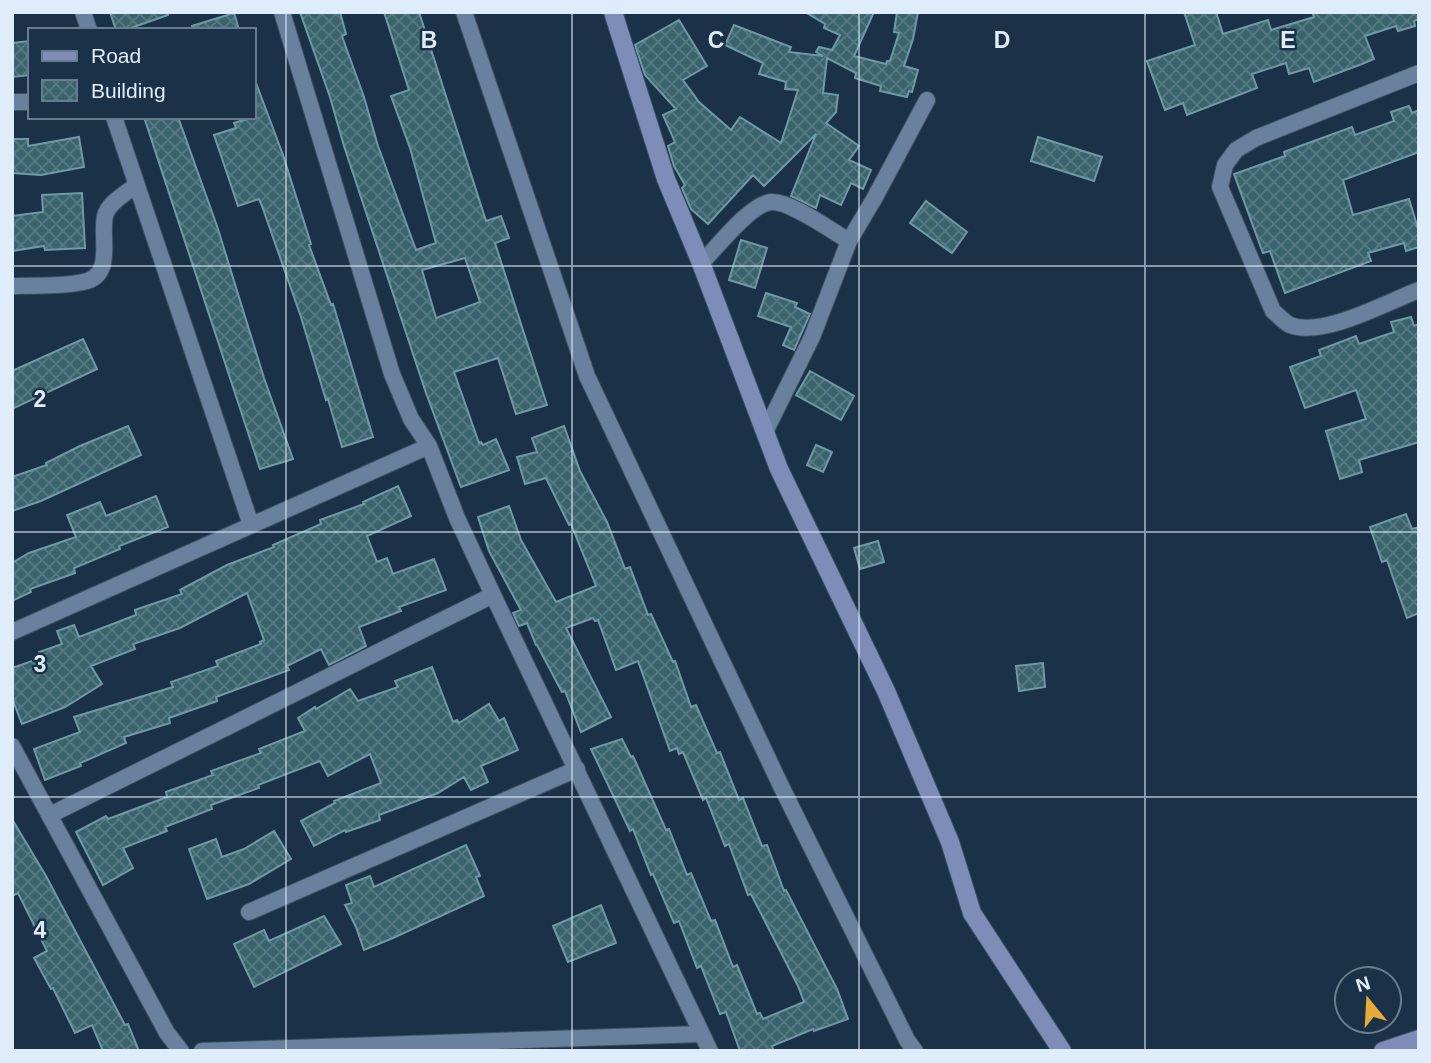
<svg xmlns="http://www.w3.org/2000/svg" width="1431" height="1063" font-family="Arial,sans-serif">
	<defs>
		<pattern id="building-cross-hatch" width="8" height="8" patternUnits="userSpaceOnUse" patternTransform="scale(1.75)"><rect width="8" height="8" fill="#3a636e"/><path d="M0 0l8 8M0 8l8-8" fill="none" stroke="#567a84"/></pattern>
	</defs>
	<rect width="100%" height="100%" fill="#1b3147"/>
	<!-- building -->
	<path fill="url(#building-cross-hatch)" stroke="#6f9aa5" stroke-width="2" fill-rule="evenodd" d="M110 12H168V15L125 30H116Z
		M300 12H340L346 34 342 36 343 39 364 97 378 146 416 250 436 243 410 148 391 96 409 90 384 12H419L486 221 501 216 509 238 495 243 547 405 516 414 498 358 454 372 479 443 481 442 483 445 496 439 509 470 461 487 426 393 344 146 330 97ZM465 258 480 302 436 318 422 270Z
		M805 12H874L854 56 886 64 887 61H890L899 33 894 32 897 12H918L913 39 904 66 918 70 912 92 909 91 907 97 880 91 881 86 855 78 856 73 827 58 823 93 838 95 836 112 826 123 859 146 849 160 871 170 863 189 851 183 841 205 820 195 816 208 791 196 816 134 764 186 753 175 708 224 691 209 682 188 685 185 674 166 668 146 675 142 663 115 676 109 645 75 635 45 679 20 707 66 683 80 699 102 731 130 740 117 781 143 798 90 785 89 786 82 759 74 763 63 725 45 734 25 791 47 789 52 823 56 816 52 819 47 832 50 840 35 824 28 825 24Z
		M1184 12H1216L1223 34 1268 20 1271 30 1314 17 1312 12H1419V19L1414 21 1415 26 1398 31 1396 26 1365 36 1374 59 1362 64 1314 82 1309 68 1289 74 1286 63 1252 74 1257 88 1187 115 1183 103 1165 110 1147 61 1195 45Z
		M234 13 239 30H193L192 26Z
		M30 41V75L12 77V43Z
		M254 83H256L283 155 311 244 309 245 331 305 333 304 373 437 342 447 328 399 326 400 301 317 262 206 259 199 238 206 214 135 236 128 234 123 254 117Z
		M1409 106 1412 113 1419 110V152L1343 180 1353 215 1409 199 1419 232V247L1406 251 1404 243 1368 253 1371 261 1285 293 1270 251 1263 253 1234 174 1285 156 1284 152 1352 127 1355 135 1394 121 1391 112Z
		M144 117H178L217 226 264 378 293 459 260 469Z
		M79 137 84 167 41 175 12 173V139H28V146Z
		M1038 137 1102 157 1094 181 1031 161Z
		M82 193 85 248 45 250 44 246 12 251V216L43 212 42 195Z
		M926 201 967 232 952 253 910 223Z
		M741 240 767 248 755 288 729 280Z
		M766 293 797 303 795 307 810 314 794 350 783 345 791 327 758 316Z
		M1411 317 1414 326 1419 324V442L1359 460 1362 472 1340 479 1326 431 1366 419 1356 390 1305 408 1290 367 1321 356 1319 350 1356 336 1359 344 1394 332 1391 322Z
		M83 339 97 369 12 409V371Z
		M810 371 854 396 841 420 796 395Z
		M128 426 141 455 41 501 12 511V477L47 465 46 463 80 446Z
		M564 426 580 471 607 522 625 569 630 567 648 615 651 614 673 662 675 661 691 707 696 705 717 753 720 752 739 800 743 798 762 846 767 845 784 891 786 890 837 989 848 1019 814 1031 813 1029 772 1046 774 1051H740L726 1012 720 1014 701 966 697 968 679 921 674 923 653 874 651 875 633 829 630 831 591 749 622 739 631 757 633 756 666 830 669 829 687 875 691 873 711 921 715 920 733 967 737 965 757 1014 760 1013 763 1019 804 1002 798 986 751 894 748 895 729 844 725 846 706 798 703 800 683 752 679 754 677 748 670 751 638 661 616 670 598 620 595 621 593 618 566 628 611 717 581 732 565 691 562 692 537 645H536L527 623 519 626 513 613 521 610 489 551 478 517 509 506 521 540 556 602 596 586 571 524 569 525 546 478 525 484 517 457 537 452 532 438Z
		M816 445 832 452 823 472 807 465Z
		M398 486 411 516 367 536 377 562 387 558 393 574 434 559 446 590 399 607 401 611 359 627 366 646 329 665 321 649 287 666 289 670 216 697 217 701 169 718 170 723 124 737 126 743 80 763 81 766 45 780 34 749 80 732 74 717 173 687 171 682 218 666 216 661 261 644 260 642 264 640 247 593 180 628 133 644 135 649 91 666 102 684 65 707 22 724 12 698V668L41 658 39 652 62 644 57 631 74 625 79 637 136 615 135 610 182 594 180 590 227 565 274 547 273 545 321 524 320 520 364 504 363 502Z
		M156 496 168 527 119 546 120 549 74 568 75 573 30 589 31 592 12 601V563L29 553 76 537 67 515 100 502 106 516Z
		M1406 514 1412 529 1419 527V613L1407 618 1387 560 1382 562 1370 527Z
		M878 541 884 562 860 569 854 548Z
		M1043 663 1045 687 1019 691 1016 666Z
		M432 667 453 722 457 720 459 723 489 704 499 721 504 718 518 750 481 766 488 782 471 790 464 777 438 793 379 815 380 820 346 832 345 830 314 846 301 821 335 803 334 801 381 783 370 754 328 776 320 761 258 785 259 788 211 805 212 809 165 827 167 831 123 848 133 868 103 885 76 832 106 816 108 819 167 797 166 792 213 775 211 771 261 753 259 749 305 731 298 718 315 707 316 709 350 689 358 701 398 687 395 681Z
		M12 819 46 876 125 1025 128 1024 139 1051H103L92 1025 75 1033 53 988 51 989 34 958 47 951 18 893 12 896Z
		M274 831 291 859 249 884 207 899 189 849 216 839 222 857 244 849Z
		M466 845 480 876 476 877 484 896 393 938 364 950 356 927 345 905 352 903 346 885 370 876 374 887Z
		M601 905 616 943 568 962 553 926Z
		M324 916 341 944 254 987 234 944 264 930 269 941Z"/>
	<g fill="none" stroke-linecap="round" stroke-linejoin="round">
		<defs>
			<path id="street" d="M83 12 89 30
				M282 12 392 374 411 419 429 446 457 518 493 595 710 1051
				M464 12 587 376 781 786 907 1040 915 1051
				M1419 73 1256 138 1236 150 1225 165 1220 187 1273 311C1278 315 1284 322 1290 325 1323 338 1387 302 1419 290
				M12 102H30
				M114 117 251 525
				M701 263C717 248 750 204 771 202 789 200 832 231 849 241
				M12 286C35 285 61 287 83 282 115 276 100 239 105 216 108 203 125 194 135 186
				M765 432 812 337 849 241 874 199 927 100
				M12 632 429 446
				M12 746 167 1033 181 1051
				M50 815 493 595
				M249 912 577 769
				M202 1051 702 1034"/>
			<path id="secondary" d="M613 12 666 179 701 263 779 469 886 691 950 842 972 913 1062 1051
				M1383 1051 1419 1039"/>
		</defs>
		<!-- street casing -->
		<use href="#street" stroke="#3d4f63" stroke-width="18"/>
		<!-- secondary casing -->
		<use href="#secondary" stroke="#3d4f63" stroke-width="20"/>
		<!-- street -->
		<use href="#street" stroke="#69819c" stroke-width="16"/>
		<!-- secondary -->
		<use href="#secondary" stroke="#7d8db8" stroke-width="18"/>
	</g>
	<!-- grid -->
	<path fill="none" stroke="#dfecfb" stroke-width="2" stroke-opacity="0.55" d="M286 12V1051M572 12V1051M859 12V1051M1145 12V1051M12 266H1419M12 532H1419M12 797H1419"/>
	<g font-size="23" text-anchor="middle" font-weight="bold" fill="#dfecfb" stroke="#1b3147" stroke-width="5" stroke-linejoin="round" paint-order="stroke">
		<text x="429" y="48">B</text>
		<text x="716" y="48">C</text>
		<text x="1002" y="48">D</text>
		<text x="1288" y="48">E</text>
		<text x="40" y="407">2</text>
		<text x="40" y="672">3</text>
		<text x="40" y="938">4</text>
	</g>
	<!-- border -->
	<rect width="1431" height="1063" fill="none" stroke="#dfecfb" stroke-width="28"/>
	<!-- legend -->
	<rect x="28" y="28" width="228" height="91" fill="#1b3147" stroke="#697c8f" stroke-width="2"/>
	<rect x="42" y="51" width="35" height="10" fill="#7d8db8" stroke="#697c8f" stroke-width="2"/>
	<text x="91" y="63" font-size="21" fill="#dfecfb">Road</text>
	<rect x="42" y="80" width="35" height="21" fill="url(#building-cross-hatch)" stroke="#697c8f" stroke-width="2"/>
	<text x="91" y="98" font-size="21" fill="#dfecfb">Building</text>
	<!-- north arrow -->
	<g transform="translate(1368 1000) rotate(342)"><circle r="33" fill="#1b3147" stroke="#697c8f" stroke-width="2"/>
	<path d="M0-5L12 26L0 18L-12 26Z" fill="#e7ac37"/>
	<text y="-10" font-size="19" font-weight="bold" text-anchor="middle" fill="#dfecfb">N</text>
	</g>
</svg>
